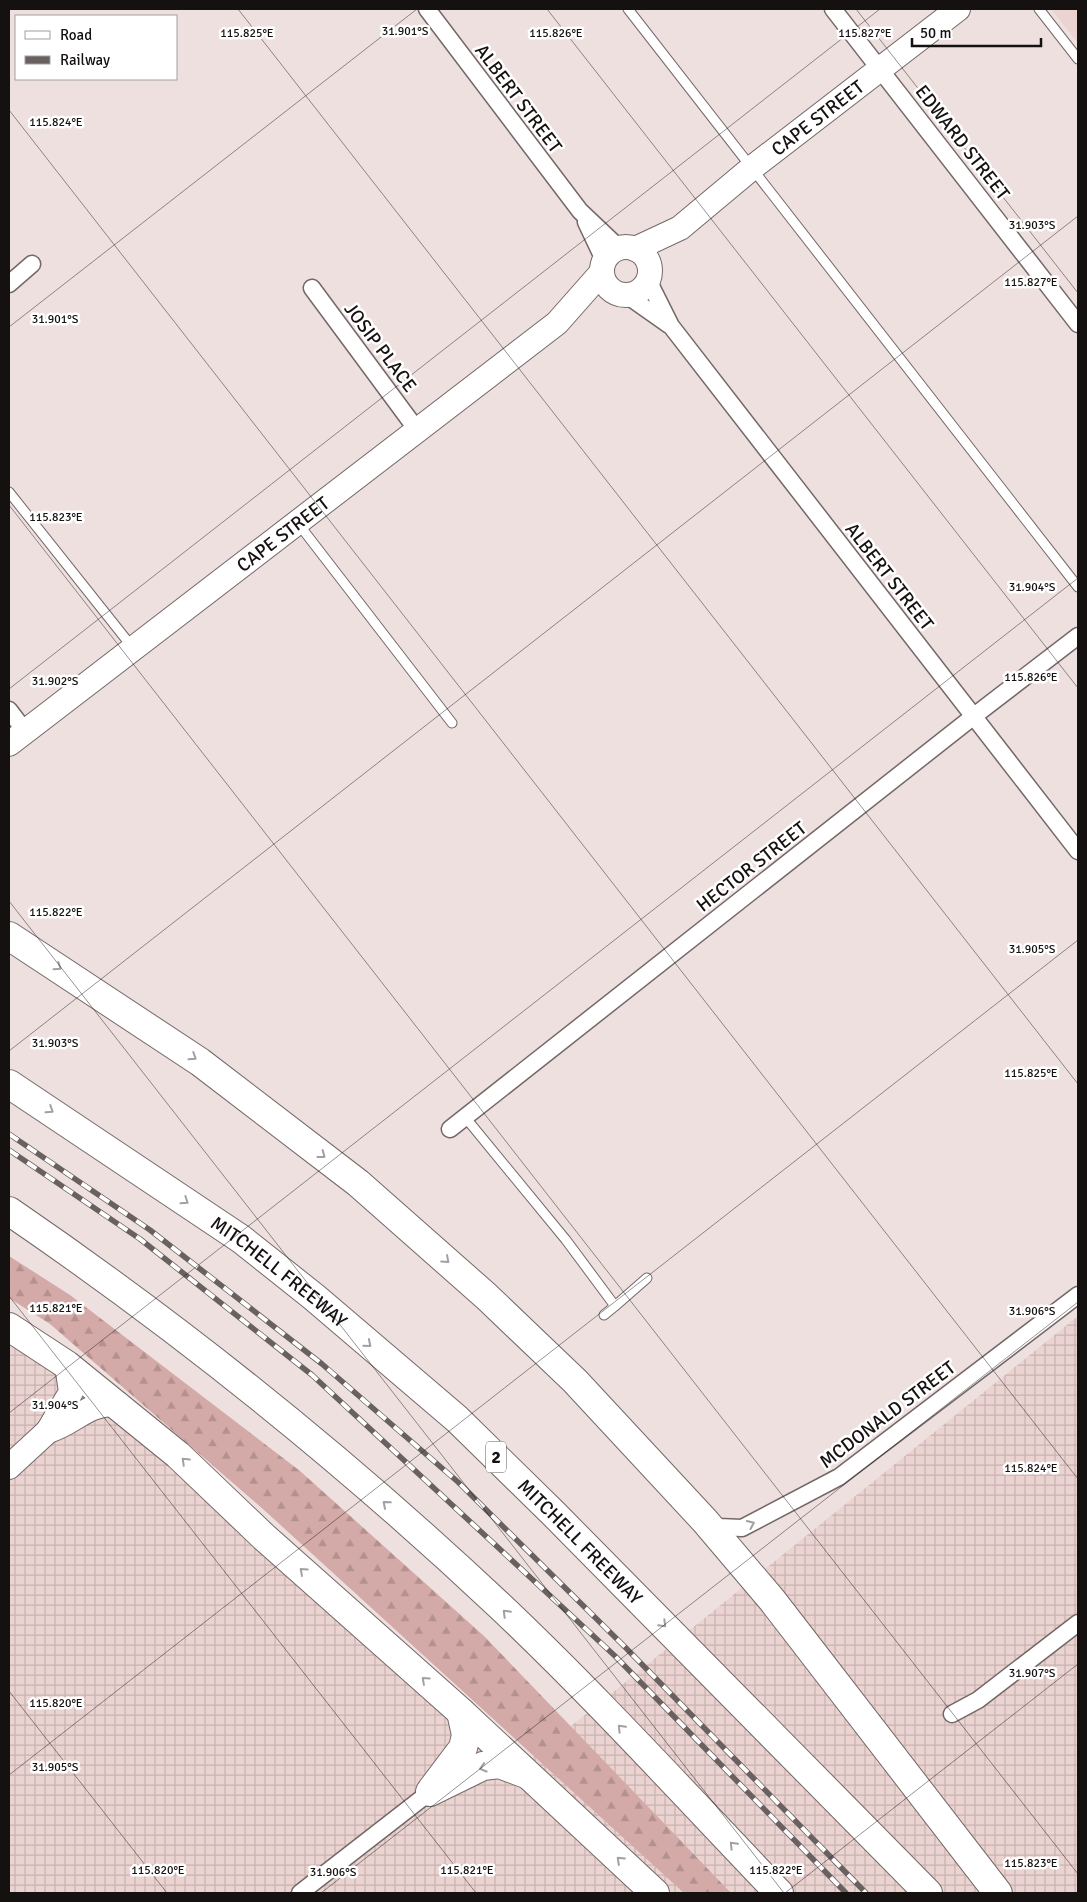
<svg xmlns="http://www.w3.org/2000/svg" width="1087" height="1902" font-family="Signika,sans-serif">
	<defs>
		<pattern id="industrial-grid" width="8" height="8" patternUnits="userSpaceOnUse" patternTransform="scale(1.25)"><rect width="8" height="8" fill="#ead3d1"/><path d="M0 4h8M4 0v8" fill="none" stroke="#c8b4b2"/></pattern>
		<pattern id="forest-firs" width="22" height="20" patternUnits="userSpaceOnUse" patternTransform="scale(1.25)"><rect width="22" height="20" fill="#d3aaa7"/><path d="M5 1l3.5 6h-7zM16 11l3.5 6h-7z" fill="#b4918f"/></pattern>
	</defs>
	<rect width="100%" height="100%" fill="#eee0df"/>
	<!-- built -->
	<path fill="#ead3d1" d="M1051 9H1078V43Z"/>
	<!-- industrial -->
	<path fill="url(#industrial-grid)" d="M1078 1316V1893H9V1338L127 1422 513 1773Z"/>
	<!-- forest -->
	<path fill="url(#forest-firs)" d="M9 1256 70 1295 300 1471 484 1636 731 1893H684L264 1510 50 1324 9 1298Z"/>
	<g fill="none" stroke-linecap="round" stroke-linejoin="round">
		<defs>
			<path id="lane" d="M628 9 1078 587
				M1039 9 1078 59
				M9 492 133 648
				M297 522 452 723
				M465 1117 566 1240 615 1306 604 1315
				M615 1306 647 1278"/>
			<path id="street" d="M427 9 580 211 619 248
				M833 9 1078 324
				M586 222 604 260
				M648 280 671 326 1078 851
				M9 284 32 264
				M312 288 417 430
				M625 294 669 325
				M9 710 25 731
				M450 1129 974 716 1078 636
				M708 1523 719 1527 742 1528 839 1477 1078 1295
				M952 1714 978 1700 1078 1623
				M300 1893 430 1792"/>
			<g id="secondary">
				<circle cx="626" cy="271" r="24"/>
				<path id="s1" d="M635 249 680 228 753 167 958 9"/>
				<path id="s2" d="M9 744 557 323 602 272"/>
				<path d="M48 1431C77 1422 85 1403 118 1404"/>
				<path d="M9 1467 48 1431 71 1392 67 1365"/>
			</g>
			<g id="highway">
				<path d="M9 936 200 1062 358 1183 486 1296 575 1381 705 1521 772 1600 998 1893"/>
				<path id="s3" d="M9 1084 241 1239 314 1297 457 1419 553 1513 928 1893"/>
				<path d="M9 1211C183 1330 348 1463 501 1607 597 1698 687 1797 779 1893"/>
				<path d="M9 1327 67 1365 178 1455 264 1537 461 1712 655 1893"/>
				<path d="M432 1789 463 1748 466 1735 461 1712"/>
				<path d="M430 1792 483 1766 499 1764 526 1774"/>
			</g>
		</defs>
		<!-- lane casing -->
		<use href="#lane" stroke="#746867" stroke-width="11"/>
		<!-- street casing -->
		<use href="#street" stroke="#746867" stroke-width="19"/>
		<!-- secondary casing -->
		<use href="#secondary" stroke="#746867" stroke-width="26"/>
		<!-- highway casing -->
		<use href="#highway" stroke="#746867" stroke-width="30"/>
		<!-- lane -->
		<use href="#lane" stroke="#fff" stroke-width="9"/>
		<!-- street -->
		<use href="#street" stroke="#fff" stroke-width="16"/>
		<!-- secondary -->
		<use href="#secondary" stroke="#fff" stroke-width="24"/>
		<!-- highway -->
		<use href="#highway" stroke="#fff" stroke-width="28"/>
		<defs>
			<path id="rail" d="M9 1134 150 1230 322 1364 458 1482 625 1647 866 1893
				M9 1150 140 1239 312 1375 615 1656 846 1893"/>
		</defs>
		<!-- rail casing -->
		<use href="#rail" stroke="#696060" stroke-width="5.5"/>
		<!-- rail -->
		<use href="#rail" stroke="#fff" stroke-width="4" stroke-dasharray="11" stroke-linecap="butt"/>
	</g>
	<!-- one-way arrows -->
	<defs><path id="oneway-chevron" d="M-2-3.5L2.5 0L-2 3.5" fill="none" stroke-width="1.6" stroke-linecap="round" stroke-linejoin="round" transform="scale(1.25)"/></defs>
	<g stroke="#a2a0a0">
		<use href="#oneway-chevron" transform="translate(58 967) rotate(33)"/>
		<use href="#oneway-chevron" transform="translate(193 1057) rotate(33)"/>
		<use href="#oneway-chevron" transform="translate(50 1110) rotate(33)"/>
		<use href="#oneway-chevron" transform="translate(322 1155) rotate(37)"/>
		<use href="#oneway-chevron" transform="translate(185 1201) rotate(34)"/>
		<use href="#oneway-chevron" transform="translate(446 1260) rotate(42)"/>
		<use href="#oneway-chevron" transform="translate(368 1344) rotate(40)"/>
		<use href="#oneway-chevron" transform="translate(185 1461) rotate(-136)"/>
		<use href="#oneway-chevron" transform="translate(386 1504) rotate(-139)"/>
		<use href="#oneway-chevron" transform="translate(751 1524) rotate(-24)"/>
		<use href="#oneway-chevron" transform="translate(303 1571) rotate(-138)"/>
		<use href="#oneway-chevron" transform="translate(506 1613) rotate(-135)"/>
		<use href="#oneway-chevron" transform="translate(663 1624) rotate(45)"/>
		<use href="#oneway-chevron" transform="translate(425 1680) rotate(-138)"/>
		<use href="#oneway-chevron" transform="translate(621 1728) rotate(-134)"/>
		<use href="#oneway-chevron" transform="translate(483 1768) rotate(164)"/>
		<use href="#oneway-chevron" transform="translate(733 1845) rotate(-134)"/>
		<use href="#oneway-chevron" transform="translate(620 1860) rotate(-137)"/>
	</g>
	<!-- ticks -->
	<path fill="none" stroke="#161111" stroke-width="1" stroke-opacity="0.45" d="M238 9 1078 1084M547 9 1078 688M856 9 1078 293M9 110 1078 1479M9 327 417 9M9 505 1078 1874M9 689 880 9M9 901 784 1893M9 1051 1078 216M9 1296 476 1893M9 1413 1078 578M9 1691 167 1893M9 1775 1078 940M321 1893 1078 1302M785 1893 1078 1664"/>
	<g text-anchor="middle" stroke-width="5" stroke-linejoin="round" paint-order="stroke">
		<!-- shield labels -->
		<rect fill="#fff" stroke="#5c5858" stroke-width="1" x="486" y="1441.5" width="20" height="31" rx="4"/>
		<g font-size="18" font-weight="bold" fill="#161111">
			<text x="496" y="1463">2</text>
		</g>
		<!-- street labels -->
		<g font-size="19" fill="#161111" stroke="#fff">
			<text transform="translate(519 98) rotate(53)" y="7">ALBERT STREET</text>
			<text dy="7" stroke="none"><textPath href="#s1" startOffset="226">CAPE STREET</textPath></text>
			<text transform="translate(963 142) rotate(52)" y="7">EDWARD STREET</text>
			<text transform="translate(381 347) rotate(53)" y="7">JOSIP PLACE</text>
			<text dy="7" stroke="none"><textPath href="#s2" startOffset="345">CAPE STREET</textPath></text>
			<text transform="translate(890 576) rotate(52)" y="7">ALBERT STREET</text>
			<text transform="translate(751 866) rotate(-38)" y="7">HECTOR STREET</text>
			<text dy="7" stroke="none"><textPath href="#s3" startOffset="329">MITCHELL FREEWAY</textPath></text>
			<text transform="translate(887 1414) rotate(-37)" y="7">MCDONALD STREET</text>
			<text dy="7" stroke="none"><textPath href="#s3" startOffset="734">MITCHELL FREEWAY</textPath></text>
		</g>
	</g>
	<g font-size="12" text-anchor="middle" fill="#161111" stroke="#fff" stroke-width="5" stroke-linejoin="round" paint-order="stroke">
		<text x="405" y="35">31.901°S</text>
		<text x="247" y="37">115.825°E</text>
		<text x="556" y="37">115.826°E</text>
		<text x="865" y="37">115.827°E</text>
		<text x="56" y="126">115.824°E</text>
		<text x="1032" y="229">31.903°S</text>
		<text x="1031" y="286">115.827°E</text>
		<text x="55" y="323">31.901°S</text>
		<text x="56" y="521">115.823°E</text>
		<text x="1032" y="591">31.904°S</text>
		<text x="1031" y="681">115.826°E</text>
		<text x="55" y="685">31.902°S</text>
		<text x="56" y="916">115.822°E</text>
		<text x="1032" y="953">31.905°S</text>
		<text x="55" y="1047">31.903°S</text>
		<text x="1031" y="1077">115.825°E</text>
		<text x="56" y="1312">115.821°E</text>
		<text x="1032" y="1315">31.906°S</text>
		<text x="55" y="1409">31.904°S</text>
		<text x="1031" y="1472">115.824°E</text>
		<text x="1032" y="1677">31.907°S</text>
		<text x="56" y="1707">115.820°E</text>
		<text x="55" y="1771">31.905°S</text>
		<text x="1031" y="1867">115.823°E</text>
		<text x="158" y="1874">115.820°E</text>
		<text x="467" y="1874">115.821°E</text>
		<text x="776" y="1874">115.822°E</text>
		<text x="333" y="1876">31.906°S</text>
	</g>
	<!-- border -->
	<rect width="1087" height="1902" fill="none" stroke="#161111" stroke-width="20"/>
	<!-- legend -->
	<rect x="15" y="15" width="162" height="65" fill="#ffffff" stroke="#a2a0a0"/>
	<rect x="25" y="31" width="25" height="8" fill="#ffffff" stroke="#a2a0a0"/>
	<text x="60" y="40" font-size="15" fill="#161111">Road</text>
	<rect x="25" y="56" width="25" height="8" fill="#696060" stroke="#a2a0a0"/>
	<text x="60" y="65" font-size="15" fill="#161111">Railway</text>
	<!-- scale -->
	<path d="M912 38v8h129v-8" fill="none" stroke="#161111" stroke-width="2.5"/>
	<text x="920" y="38" font-size="15" fill="#161111" stroke="#ffffff" stroke-width="4" paint-order="stroke">50 m</text>
</svg>
